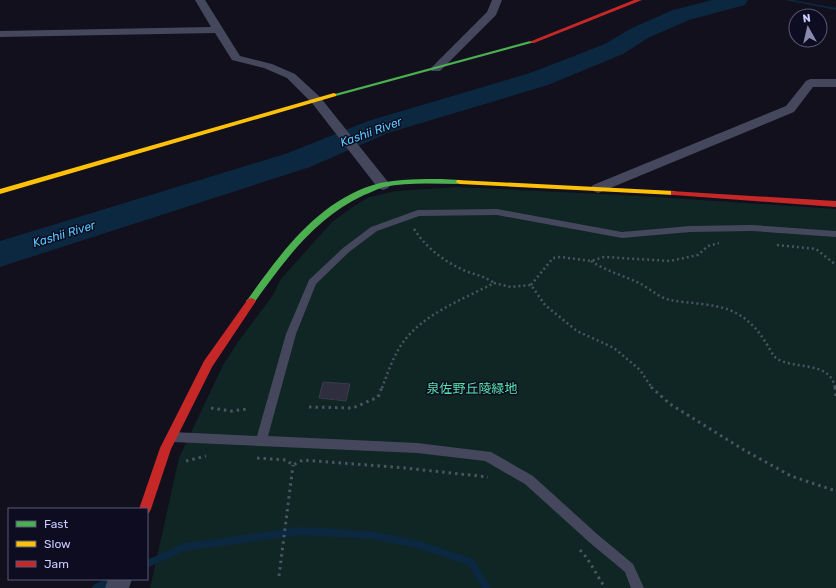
<svg xmlns="http://www.w3.org/2000/svg" width="836" height="588" font-family="Rubik,'Noto Sans JP',sans-serif">
	<rect width="100%" height="100%" fill="#11101c"/>
	<!-- green -->
	<path fill="#0f2624" d="M457 187 640 196 836 209V588H150L179 458 223 365 238 342 273 295 280 280 332 222 351 208 369 197 396 191Z"/>
	<g fill="none" stroke-linecap="round" stroke-linejoin="round">
		<!-- stream -->
		<path fill="#0c2841" fill-rule="evenodd" d="M785 0H793L836 8V10Z
			M301 527 371 531 420 541 474 559 491 588H482L468 565 420 549 371 539 301 535 184 551 147 568V560L184 543Z
			M106 579H119L118 582 105 588H92L93 585Z"/>
		<!-- river -->
		<path fill="#0c2841" fill-rule="evenodd" d="M712 0H748L745 5 689 20 648 38 623 54 548 85 388 133 310 167 0 267V241L288 153 368 121 530 73 605 44 632 28 673 10Z"/>
	</g>
	<!-- building -->
	<path fill="#2e2e3e" stroke="#3b3a50" d="M323 382 350 384 346 401 319 398Z"/>
	<g fill="none" stroke-linecap="round" stroke-linejoin="round">
		<!-- path-far1 -->
		<path stroke="#455761" stroke-width="2.5" stroke-dasharray="2 3" stroke-linecap="butt" d="M414 229C427 249 446 263 468 272 477 275 486 277 494 283
			M777 245 816 249 836 265
			M591 261C606 271 625 276 641 284 650 289 660 298 670 300 690 304 718 303 736 313 749 320 758 330 766 343 769 347 772 355 776 358 792 370 831 360 835 388
			M531 285 553 258 561 257 591 261 604 257 670 261 698 255 708 246 719 243
			M382 388C388 372 394 354 404 341 425 313 464 299 494 283L511 287 531 285 545 305 577 331 614 348 640 370 652 388"/>
		<!-- path -->
		<path stroke="#455761" stroke-width="3" stroke-dasharray="2.5 4" stroke-linecap="butt" d="M651 387 670 404 744 450 791 476 836 491
			M835 387 836 397
			M309 407 353 408 378 397 382 387
			M211 408 231 411 247 409
			M257 458 286 460 293 465 303 460 405 468 488 477
			M186 461 206 456
			M580 550 587 558 605 588
			M279 576 293 465"/>
		<!-- lane -->
		<path fill="#45475d" fill-rule="evenodd" d="M497 209 622 232 690 226 752 225 836 231V237L752 231 690 232 622 238 497 215 419 216 377 231 349 252 316 284 296 334 268 436 417 443 491 452 533 476 597 534 633 564 644 588H631L625 572 589 542 525 484 485 461 417 453 173 442 169 441 168 437 169 433 173 432 257 436 286 334 309 280 343 248 371 227 418 210Z"/>
		<!-- street -->
		<path fill="#45475d" fill-rule="evenodd" d="M195 0H205L240 56 272 64 295 74 320 97 388 182 390 185 388 188 383 190 378 188 312 103 287 78 264 68 232 60 215 33 0 37V31L211 27Z
			M492 0H502L496 15 440 71H432L430 69 487 12Z
			M810 79H836V87H813L794 112 603 191 598 193 593 191 591 188 593 185 786 106 806 81Z
			M108 579H132L129 588H105Z"/>
		<!-- fast -->
		<path fill="#4caf50" fill-rule="evenodd" d="M530 41 535 42 336 96 331 95Z
			M441 179 460 180 464 182 460 184C435 184 408 182 384 187 377 189 370 193 364 195 315 218 284 261 254 303H248L246 301 248 299C282 251 321 198 380 183 400 179 421 179 441 179Z"/>
		<!-- slow -->
		<path fill="#ffc107" fill-rule="evenodd" d="M334 93 336 94V96L0 194V189Z
			M457 180 674 191 678 193 674 195 460 184 456 182Z"/>
		<!-- jam -->
		<path fill="#c62828" fill-rule="evenodd" d="M634 0H642L534 43 529 42Z
			M671 191 836 201V207L674 195H671Z
			M251 298 254 299 256 301 212 367 171 449 151 509 149 513 147 514V509H139L160 448 204 361 248 299Z"/>
	</g>
	<g text-anchor="middle" stroke-width="3" stroke-linejoin="round" paint-order="stroke">
		<!-- far-water labels -->
		<g font-size="12" font-style="italic" fill="#59caff" stroke="#0d0c20">
			<text transform="translate(371 132) rotate(-20)" y="4">Kashii River</text>
			<text transform="translate(64 234) rotate(-17)" y="4">Kashii River</text>
		</g>
		<!-- park labels -->
		<g font-size="13" fill="#55e1aa" stroke="#0d0c20">
			<text x="472" y="393">泉佐野丘陵緑地</text>
		</g>
	</g>
	<!-- legend -->
	<rect x="8" y="508" width="140" height="72" fill="#0d0c20" stroke="#595979"/>
	<rect x="16" y="521" width="20" height="6" fill="#4caf50" stroke="#595979"/>
	<text x="44" y="528" font-size="12" fill="#cbccff">Fast</text>
	<rect x="16" y="541" width="20" height="6" fill="#ffc107" stroke="#595979"/>
	<text x="44" y="548" font-size="12" fill="#cbccff">Slow</text>
	<rect x="16" y="561" width="20" height="6" fill="#c62828" stroke="#595979"/>
	<text x="44" y="568" font-size="12" fill="#cbccff">Jam</text>
	<!-- north arrow -->
	<g transform="translate(808 28) rotate(352)"><circle r="19" fill="#0d0c20" stroke="#595979"/>
	<path d="M0-3L7 15L0 10L-7 15Z" fill="#8a8ab0"/>
	<text y="-6" font-size="11" font-weight="bold" text-anchor="middle" fill="#cbccff">N</text>
	</g>
</svg>
